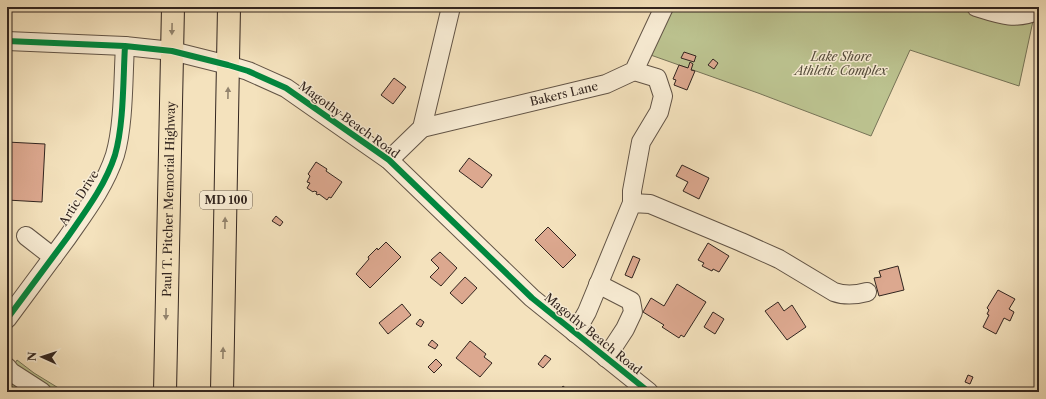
<svg xmlns="http://www.w3.org/2000/svg" width="1046" height="399" font-family="'Libre Caslon Text',serif">
	<rect width="100%" height="100%" fill="#f4e2bd"/>
	<filter id="stains"><feTurbulence type="fractalNoise" baseFrequency=".005" numOctaves="4"/><feColorMatrix values="0 0 0 0 .2 0 0 0 0 .09 0 0 0 0 .02 0 0 0 .5 -.17"/></filter>
	<radialGradient id="worn" r=".72"><stop offset=".6" stop-color="#630" stop-opacity="0"/><stop offset="1" stop-color="#630" stop-opacity=".3"/></radialGradient>
	<!-- green -->
	<path fill="#bcc390" stroke="#777458" d="M661 7H1036L1019 86 910 50 871 136 758 93 645 53Z
		M17 360 34 373 65 392H7V377Z"/>
	<!-- building -->
	<path fill="#dca88f" stroke="#32251f" d="M684 52 696 56 694 62 681 58Z
		M713 59 718 63 714 69 708 65Z
		M690 62 693 64 691 70 695 71 687 90 674 85 676 80 673 79 679 65 688 68Z
		M394 78 406 87 393 104 381 95Z
		M7 142 45 144 42 202 7 200Z
		M469 158 492 175 482 188 459 171Z
		M316 162 327 169 326 171 342 182 331 198 329 197 327 200 319 194 318 195 316 194 317 192 314 191 313 192 307 188 310 183 307 182 310 176 308 174Z
		M682 165 709 178 699 199 683 191 688 182 676 176Z
		M276 216 283 222 280 226 272 221Z
		M548 227 576 255 563 268 535 240Z
		M386 242 401 257 370 288 356 274 369 259 368 257 377 248 378 250Z
		M708 243 729 256 719 272 713 269 712 271 702 266 704 263 698 260Z
		M440 252 457 268 441 286 430 277 439 268 431 260Z
		M633 256 640 259 632 278 625 275Z
		M898 266 904 290 879 296 874 278 881 277 879 271Z
		M465 277 477 288 462 304 450 293Z
		M677 284 706 302 684 337 681 335 679 338 662 327 664 325 643 312 651 298 664 306Z
		M998 290 1015 299 1009 309 1014 312 1010 321 1004 318 996 334 983 327 989 315 987 314 989 310 987 308Z
		M778 302 784 311 792 305 806 327 787 340 765 311Z
		M402 304 411 315 388 334 379 323Z
		M713 312 724 319 715 334 704 327Z
		M420 319 424 322 421 327 416 324Z
		M432 340 438 345 435 349 428 345Z
		M470 341 486 354 484 357 492 363 480 377 456 358Z
		M545 355 551 359 543 368 538 364Z
		M436 359 442 365 434 373 428 367Z
		M968 375 973 377 970 384 965 382Z
		M563 386 568 390 572 392H558Z"/>
	<g fill="none" stroke-linecap="round" stroke-linejoin="round">
		<defs>
			<g id="minor">
				<path d="M976 7C998 14 1016 21 1039 10"/>
				<path d="M7 41 125 46 172 51 228 65 248 71 286 88 389 160 532 298 649 392"/>
				<path id="s1" d="M422 128 606 84 634 71 664 7"/>
				<path d="M389 160 422 128 451 7"/>
				<path d="M632 203V191L641 142 659 112 663 96 657 78 634 71"/>
				<path d="M26 236 53 257"/>
				<path d="M598 284 631 301 633 312 625 329 606 358"/>
				<path d="M7 319C27 292 47 265 67 238 85 212 105 186 115 155 124 124 123 79 125 46"/>
				<path d="M575 333 587 312 632 203 650 204 741 242 779 259 834 292C845 296 856 295 867 292"/>
				<path d="M7 367 11 372 42 392"/>
			</g>
			<g id="major">
				<path id="s2" d="M165 392 173 7"/>
				<path d="M222 392 229 7"/>
			</g>
		</defs>
		<!-- minor casing -->
		<use href="#minor" stroke="#625446" stroke-width="20"/>
		<!-- major casing -->
		<use href="#major" stroke="#32251f" stroke-width="24"/>
		<!-- minor -->
		<use href="#minor" stroke="#f8ecd4" stroke-width="18"/>
		<!-- major -->
		<use href="#major" stroke="#f4e2bd" stroke-width="22"/>
		<defs>
			<path id="cycleway" d="M7 41 125 46 172 51 228 65 248 71 286 88 389 160 532 298 649 392
				M7 319C27 292 47 265 67 238 85 212 105 186 115 155 124 124 123 79 125 46"/>
		</defs>
		<!-- cycleway casing -->
		<use href="#cycleway" stroke="#f8ecd4" stroke-width="8"/>
		<!-- cycleway -->
		<use href="#cycleway" stroke="#00873e" stroke-width="6"/>
	</g>
	<!-- one-way arrows -->
	<defs><path id="oneway-solid" d="M-6-.8H1V-3.2L6.5 0L1 3.2V.8H-6Z"/></defs>
	<g fill="#93846e">
		<use href="#oneway-solid" transform="translate(172 29) rotate(91)"/>
		<use href="#oneway-solid" transform="translate(228 93) rotate(-89)"/>
		<use href="#oneway-solid" transform="translate(225 223) rotate(-89)"/>
		<use href="#oneway-solid" transform="translate(166 314) rotate(91)"/>
		<use href="#oneway-solid" transform="translate(223 353) rotate(-89)"/>
	</g>
	<g text-anchor="middle" stroke-width="3" stroke-linejoin="round" paint-order="stroke">
		<!-- shield labels -->
		<rect fill="#f8ecd4" stroke="#6d6155" stroke-width="1" x="200" y="191" width="52" height="18" rx="3"/>
		<g font-size="11" font-weight="bold" fill="#32251f">
			<text x="226" y="204">MD 100</text>
		</g>
		<!-- park labels -->
		<g font-size="12" font-style="italic" fill="#544c3b" stroke="#f8ecd4">
			<text x="841" y="61">Lake Shore<tspan x="841" dy="14">Athletic Complex</tspan></text>
		</g>
		<!-- street labels -->
		<g font-size="12" fill="#32251f" stroke="#f8ecd4">
			<text dy="4" stroke="none"><textPath href="#s1" startOffset="146">Bakers Lane</textPath></text>
			<text transform="translate(349 120) rotate(36)" y="4">Magothy Beach Road</text>
			<text transform="translate(79 198) rotate(-58)" y="4">Artic Drive</text>
			<text dy="4" stroke="none"><textPath href="#s2" startOffset="193">Paul T. Pitcher Memorial Highway</textPath></text>
			<text transform="translate(593 334) rotate(39)" y="4">Magothy Beach Road</text>
		</g>
	</g>
	<!-- margin -->
	<rect width="1046" height="399" fill="none" stroke="#f4e2bd" stroke-width="24"/>
	<rect x="8" y="8" width="1030" height="383" fill="none" stroke="#32251f" stroke-width="2"/>
	<rect x="12" y="12" width="1022" height="375" fill="none" stroke="#32251f"/>
	<!-- north arrow -->
	<g transform="translate(42 357) rotate(273)" stroke="#f8ecd4" stroke-width="3" paint-order="stroke">
	<path d="M0-3L7 15L0 10L-7 15Z" fill="#32251f"/>
	<text y="-6" font-size="11" font-weight="bold" text-anchor="middle" fill="#32251f">N</text>
	</g>
	<rect width="100%" height="100%" filter="url(#stains)"/>
	<rect width="100%" height="100%" fill="url(#worn)"/>
</svg>
